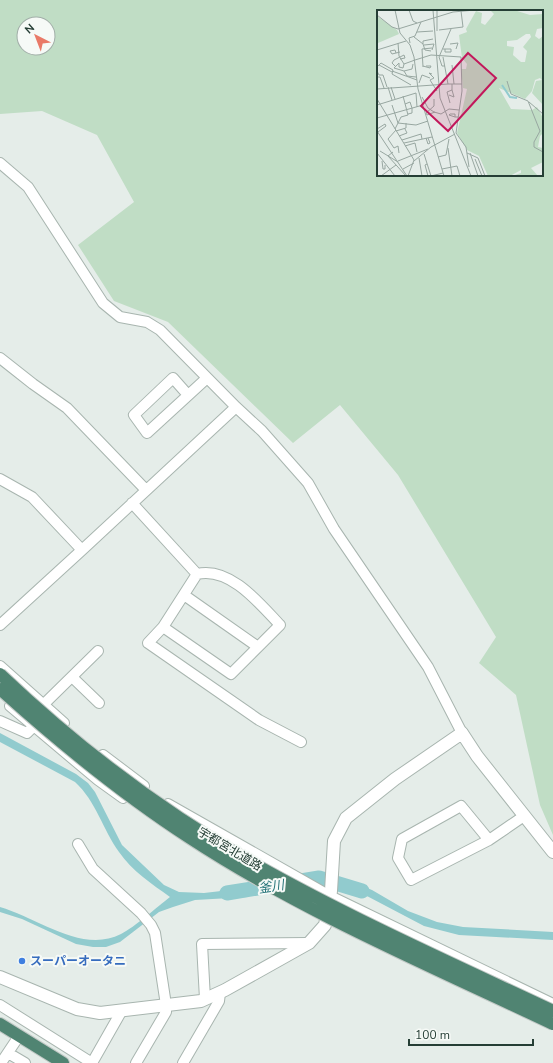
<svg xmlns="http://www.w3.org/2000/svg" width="553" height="1063" font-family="'Nunito Sans','Noto Sans JP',sans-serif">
	<rect width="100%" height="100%" fill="#e5ede9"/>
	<!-- green -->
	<path fill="#c0ddc5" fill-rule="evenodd" d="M0 0H553V835L540 805 516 695 479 663 496 637 398 475 340 405 293 443 168 322 114 301 78 245 134 202 97 135 42 111 0 114ZM378 11H542V175H378ZM24 24H48V48H24Z"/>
	<!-- water -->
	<path fill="#91cbce" d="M0 733 76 774 88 783 95 792 122 845 164 885 179 892 204 893 247 888 248 897 195 900 173 907 159 912 120 942 106 947H93L76 944 22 919 0 912V907C38 918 82 954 121 934 135 927 157 907 170 897 152 884 132 871 119 852 103 830 96 801 75 782L0 742Z
		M344 879 372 890 408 911 437 922 463 927 553 932V940L459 935 424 926 365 895 342 886Z"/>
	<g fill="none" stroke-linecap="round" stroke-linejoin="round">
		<!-- river -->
		<path stroke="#91cbce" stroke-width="15" d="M227 893 319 878 362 891"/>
		<defs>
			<path id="minor" d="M0 163 28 187 103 303 120 317 147 322 160 330 236 407 262 431 308 483 334 529 428 667 462 733
				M0 358 33 384 67 408 146 490
				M188 395 173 378 134 415 147 433 207 378
				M0 479 32 497 82 550 236 407
				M132 503 197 574 163 627 148 643 259 720 301 742
				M184 595 258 647
				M0 625 82 550
				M163 627 231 674 280 625C260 604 230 566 197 574
				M0 666 64 723
				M72 677 99 703
				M43 705 98 651
				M10 706 98 780 123 798
				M0 721 27 733 33 727
				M103 755 144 786
				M168 804 330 896 553 1004
				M489 840 461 806 402 839 398 858 411 880 489 840 524 816
				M78 844 93 869 141 913 151 925 155 933 166 1005V1012L136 1063
				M205 999 202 944 308 943
				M0 1005 92 1063
				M8 1053 25 1063
				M1 1063 19 1036
				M92 1063 121 1012
				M183 1063 215 1008 219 1001 220 993"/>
			<path id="tertiary" d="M0 977 77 1009 100 1013 201 1001 225 990 309 943 325 925 331 891 334 841 346 818 395 779 462 733 477 756 553 852"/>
			<path id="trunk" d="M0 1024 63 1063"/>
		</defs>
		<!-- minor casing -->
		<use href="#minor" stroke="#a8b5af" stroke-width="12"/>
		<!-- tertiary casing -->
		<use href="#tertiary" stroke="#a8b5af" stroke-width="14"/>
		<!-- trunk casing -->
		<use href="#trunk" stroke="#c2c9c6" stroke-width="14"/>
		<!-- minor -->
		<use href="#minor" stroke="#fff" stroke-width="10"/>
		<!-- tertiary -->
		<use href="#tertiary" stroke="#fff" stroke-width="12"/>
		<!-- trunk -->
		<use href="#trunk" stroke="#508472" stroke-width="12"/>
		<defs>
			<path id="trunk-bridge" d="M0 674C77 747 164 813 256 865 352 919 453 964 553 1011
				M0 689C60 743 122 794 190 838 303 912 431 966 553 1024"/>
		</defs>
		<!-- trunk-bridge casing -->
		<use href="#trunk-bridge" stroke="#c2c9c6" stroke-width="14" stroke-linecap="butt"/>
		<!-- trunk-bridge -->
		<use href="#trunk-bridge" stroke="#508472" stroke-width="12"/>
	</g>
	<!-- markers -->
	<circle fill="#3f7fe0" stroke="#f6faf7" stroke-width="1.5" cx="22" cy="961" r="4"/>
	<g text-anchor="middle" stroke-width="4" stroke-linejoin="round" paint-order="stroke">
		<!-- street labels -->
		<g font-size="12" fill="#253e35" stroke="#f6faf7">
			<text transform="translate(230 849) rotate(31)" y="4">宇都宮北道路</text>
		</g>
		<!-- shop labels -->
		<g font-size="12" font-weight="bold" fill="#366cbe" stroke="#f6faf7" text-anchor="start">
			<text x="30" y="965">スーパーオータニ</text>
		</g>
		<!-- water labels -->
		<g font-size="13" font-style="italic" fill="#237277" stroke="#f6faf7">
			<text transform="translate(271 886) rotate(-9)" y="5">釜川</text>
		</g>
	</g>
	<!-- overview -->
	<g transform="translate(377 10)">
		<rect width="166" height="166" fill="#e5ede9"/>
		<path d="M113 0H137L153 5 166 4V18L160 19 158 26 162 29 166 26V95L155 83 159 71 165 70 163 68 158 70 155 81 148 89 122 78 134 99 155 100 160 97 166 108V123L163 126 161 137 166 138V152L154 158 161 166H157L156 161 157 166H135L144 163V160L133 166H111L102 146 90 140 80 123 90 79 86 78 84 59H89L90 54 85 48 82 25 90 22 89 19 99 1 105 3 104 13 108 15 117 4ZM149 24H153L154 27 146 37 150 41 148 52H144L136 45 137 37 130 36V31L140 30ZM0 6 20 20 22 24 1 33Z" fill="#c0ddc5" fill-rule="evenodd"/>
		<path fill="none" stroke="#91cbce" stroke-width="2" d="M125 75 133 87 140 88"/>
		<path fill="none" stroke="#98a7a1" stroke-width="1" d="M18 0 23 23 33 35 37 47 41 79 67 166M32 0 36 11 40 13M56 0 63 88 94 166M60 0V21M0 5 15 17 21 19 76 2 98 0M62 20 86 17 84 1M40 22 56 21M37 27 46 34 48 40 54 41M21 33 22 46 27 54M33 33 32 28 38 26 44 12M46 34V31L56 29M73 34 81 33 79 39M47 35 57 34 55 40M66 39H74V42H68V39M0 40 29 31M19 43 18 40 13 41 15 44 23 42M66 47 71 74H85M38 50 54 45 84 47 85 81 79 123 89 137 92 157M38 50 27 54 26 58 22 57V53L17 58 27 61 30 66 39 67M2 55 15 62M75 55 77 74M18 56 15 53 17 50 27 45 28 48 23 49M46 56 53 58 54 56H49M68 56H65L62 47 74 19M0 57 4 53 16 60 15 64 34 75M46 57 45 39 55 38M0 61 2 65H6L10 77M15 61 40 70M27 61 35 59 36 54M55 64 52 63 57 68 53 70 60 81M0 67H3L7 78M130 71 134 84 151 91 163 121 157 132V137L166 142M42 73 45 65 53 68M11 77 15 90M14 77 18 89M0 79 71 74M72 85 77 87 75 80M45 87 51 98 57 102 64 104 72 99 82 100M0 89 37 150 31 166M57 89V96L49 103 50 105 58 102M152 92 166 104M73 93 70 82 75 80V74M28 94 33 92 35 98V103L31 104M0 95 39 83 40 97M15 95 21 113M78 107V104H73L72 105 78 107H81M0 108 46 95M21 113 39 115 51 111M0 119 8 114 9 116 1 122M18 119 24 107 31 105 26 86M0 121 30 166M19 121 29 118V113M22 126 30 123 28 119M49 128 51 134 53 133 51 128M11 129 17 138 21 136 22 143M11 129 19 120M25 130 44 124 45 129M27 133 55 127M28 136 38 133 40 142M71 138 75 166M3 141 21 152M16 142 11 146 29 166M0 143 18 166M90 143 101 148 108 166M93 143 101 166M47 144 54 166M61 147 69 145 72 129M42 148 45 166M98 149 105 166M5 151 6 159H8V155M21 151 51 139M37 151 54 137 78 124M50 154 48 155 51 166M26 159 37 153M65 159 80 156 83 166M4 166 19 155M54 166 66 163"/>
		<path fill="#c2185b" fill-opacity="0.15" stroke="#c2185b" stroke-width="2" d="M91 43 119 68 71 121 44 96Z"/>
		<rect width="166" height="166" fill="none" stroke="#253e35" stroke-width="2"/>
	</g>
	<!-- north arrow -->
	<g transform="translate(36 36) rotate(318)"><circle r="19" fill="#f6faf7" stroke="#a2afa9"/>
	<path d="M0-3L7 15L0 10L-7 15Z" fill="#e97a68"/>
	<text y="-6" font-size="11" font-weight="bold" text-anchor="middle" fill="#253e35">N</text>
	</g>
	<!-- scale -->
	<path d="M409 1039v6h124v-6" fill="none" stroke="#253e35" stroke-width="2"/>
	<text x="415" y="1039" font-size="12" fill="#253e35" stroke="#f6faf7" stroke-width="3" paint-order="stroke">100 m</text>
</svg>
